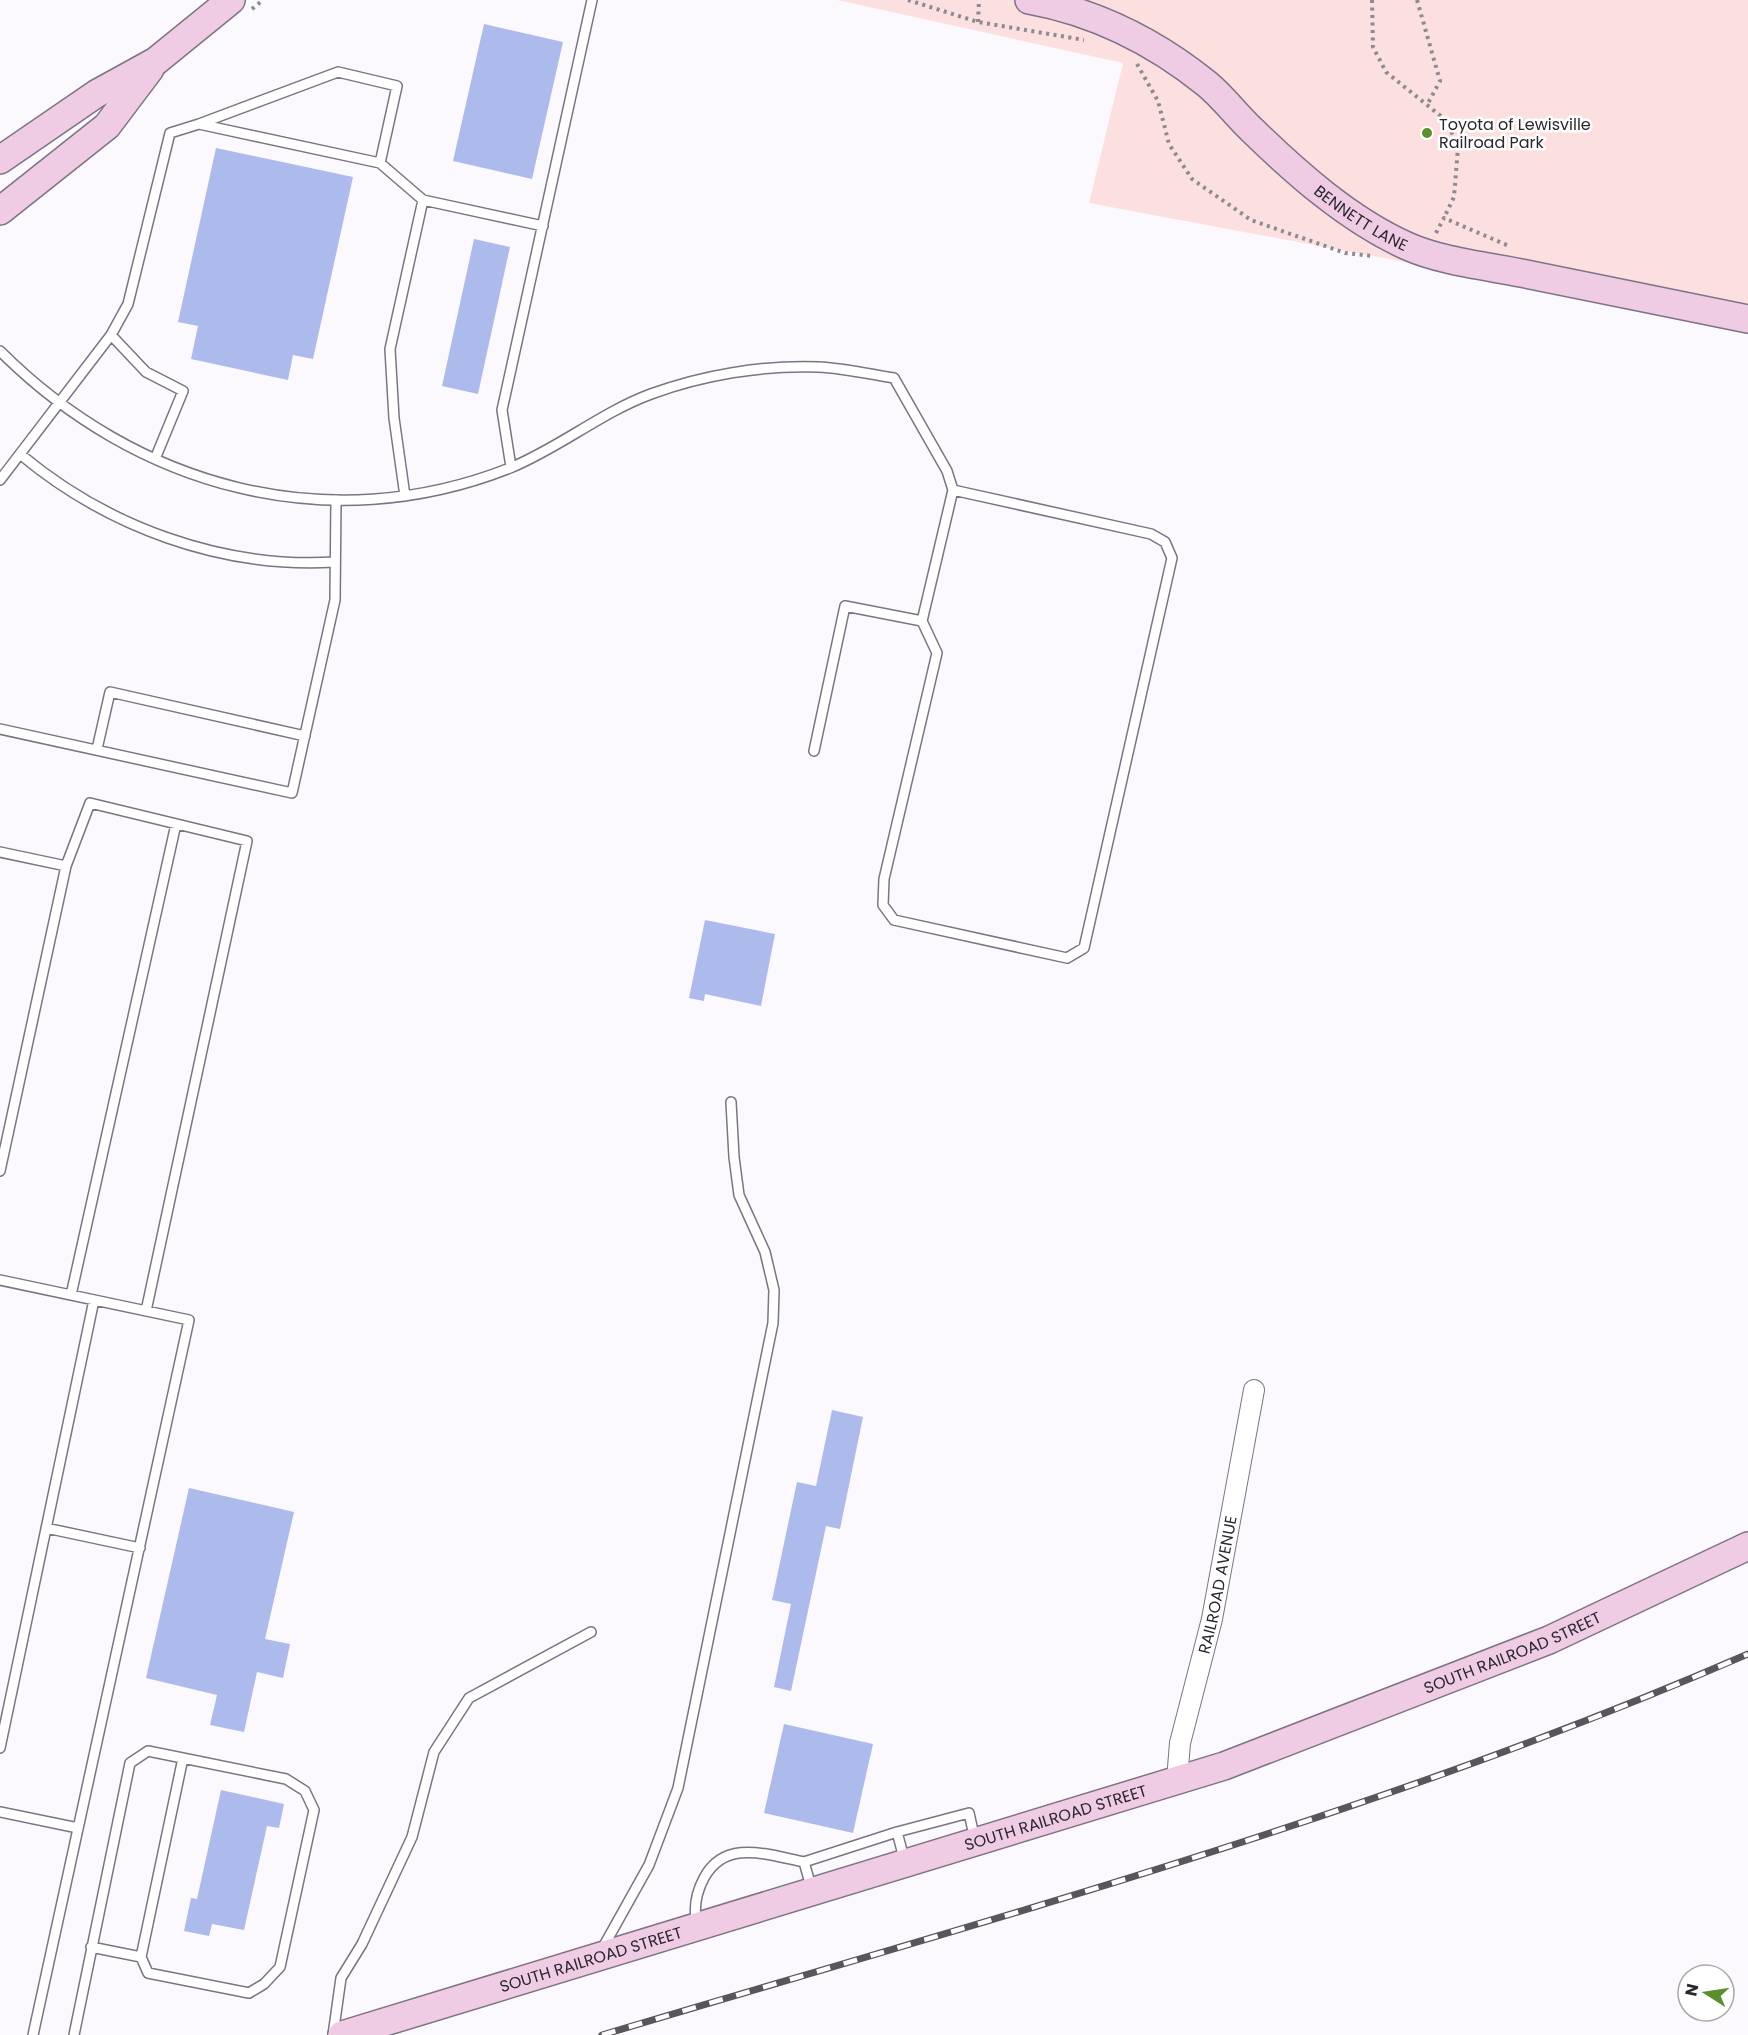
<svg xmlns="http://www.w3.org/2000/svg" width="1748" height="2035" font-family="Poppins,sans-serif">
	<rect width="100%" height="100%" fill="#fbf9fd"/>
	<!-- pitch -->
	<path fill="#fce0e0" d="M837 0H1748V326L1089 203 1123 63Z"/>
	<!-- building -->
	<path fill="#adbbec" d="M484 24 563 42 532 179 453 161Z
		M216 148 353 177 313 359 293 355 288 380 191 359 198 326 178 322Z
		M474 239 510 247 478 394 442 386Z
		M705 920 775 934 761 1006 705 994 704 1001 689 998Z
		M832 1410 863 1417 840 1529 826 1526 791 1691 774 1687 791 1604 772 1600 797 1482 816 1486Z
		M189 1488 294 1512 265 1639 290 1644 283 1678 257 1672 244 1732 210 1725 217 1695 146 1678Z
		M784 1724 873 1744 853 1833 764 1813Z
		M221 1790 284 1804 279 1828 267 1826 244 1930 212 1924 209 1936 184 1931 191 1898 197 1899Z"/>
	<g fill="none" stroke-linecap="round" stroke-linejoin="round">
		<defs>
			<path id="lane" d="M199 124 338 72 397 86 380 163
				M111 335 146 372 183 391 155 459
				M0 351C136 487 328 540 510 468 559 448 602 412 651 394 703 375 762 365 818 367 843 368 869 374 894 378L947 471 953 490 1151 534 1165 542 1172 558 1084 948 1067 958 894 920 883 905 884 879 937 653 922 621 953 490
				M20 454C107 527 222 569 335 562
				M511 467 502 410 592 0
				M0 480 111 335 128 304 170 133 199 124 380 163 423 200
				M405 496 394 418 390 349 423 200 543 226
				M0 729 292 793 335 600 336 500
				M97 749 110 692 305 736
				M814 751 845 606 922 621
				M0 852 66 866 90 803 247 841 146 1311
				M0 1171 66 866
				M0 1280 189 1320 33 2035
				M71 1295 176 824
				M46 1528 140 1548
				M0 1748 94 1300
				M0 1812 78 1828
				M905 1862 897 1832 969 1813 975 1840
				M812 1890 804 1862 897 1832
				M697 1924C693 1907 696 1893 704 1878 725 1838 768 1855 804 1862
				M601 1951 649 1865 678 1788 773 1323 774 1290 765 1252 739 1195 734 1157 731 1102
				M141 1957 183 1758
				M74 2035 130 1763 148 1751 286 1779 305 1791 314 1810 280 1967 264 1984 249 1993 148 1973 141 1957 91 1947
				M333 2035 341 1978 362 1944 412 1837 434 1752 469 1698 591 1632"/>
			<g id="street">
				<path id="s1" d="M1177 1780 1180 1743 1212 1619 1254 1390"/>
			</g>
			<g id="secondary">
				<path id="s2" d="M1029 0C1095 12 1155 42 1207 84 1223 97 1236 115 1251 129 1296 173 1349 220 1407 246 1440 261 1486 266 1521 273 1597 288 1672 304 1748 319"/>
				<path d="M0 160 96 94 156 61 231 0"/>
				<path d="M0 211 107 126 150 69"/>
				<path id="s3" d="M342 2035 1224 1766 1549 1640 1748 1546"/>
			</g>
		</defs>
		<!-- lane casing -->
		<use href="#lane" stroke="#7c7385" stroke-width="12"/>
		<!-- street casing -->
		<use href="#street" stroke="#7c7385" stroke-width="22"/>
		<!-- secondary casing -->
		<use href="#secondary" stroke="#7c7385" stroke-width="30"/>
		<!-- path -->
		<path stroke="#8d8a90" stroke-width="4" stroke-dasharray="3 4.5" stroke-linecap="butt" d="M908 0 978 22 1084 40
			M1372 0 1373 47 1386 72 1447 121 1458 148 1454 197 1444 218
			M1417 0 1440 81 1427 105
			M252 9 263 0
			M978 22 979 0
			M1137 64 1158 101 1169 144 1192 179 1251 220 1345 253 1373 256
			M1436 233 1444 218 1509 246"/>
		<!-- lane -->
		<use href="#lane" stroke="#fff" stroke-width="9"/>
		<!-- street -->
		<use href="#street" stroke="#fff" stroke-width="20"/>
		<!-- secondary -->
		<use href="#secondary" stroke="#efcbe4" stroke-width="27"/>
		<defs>
			<path id="rail" d="M602 2035C987 1920 1378 1815 1748 1654"/>
		</defs>
		<!-- rail casing -->
		<use href="#rail" stroke="#58555c" stroke-width="7"/>
		<!-- rail -->
		<use href="#rail" stroke="#fff" stroke-width="4.5" stroke-dasharray="14" stroke-linecap="butt"/>
	</g>
	<!-- markers -->
	<circle fill="#5a902c" stroke="#fff" stroke-width="2" cx="1427" cy="133" r="6"/>
	<g text-anchor="middle" stroke-width="5" stroke-linejoin="round" paint-order="stroke">
		<!-- poi labels -->
		<g font-size="16" fill="#2a262e" stroke="#fff" text-anchor="start">
			<text x="1439" y="130">Toyota of Lewisville<tspan x="1439" dy="18">Railroad Park</tspan></text>
		</g>
		<!-- street labels -->
		<g font-size="16" fill="#2a262e" stroke="#fff">
			<text dy="6" stroke="none"><textPath href="#s2" startOffset="404">BENNETT LANE</textPath></text>
			<text dy="6" stroke="none"><textPath href="#s1" startOffset="200">RAILROAD AVENUE</textPath></text>
			<text dy="6" stroke="none"><textPath href="#s3" startOffset="1232">SOUTH RAILROAD STREET</textPath></text>
			<text dy="6" stroke="none"><textPath href="#s3" startOffset="746">SOUTH RAILROAD STREET</textPath></text>
			<text dy="6" stroke="none"><textPath href="#s3" startOffset="260">SOUTH RAILROAD STREET</textPath></text>
		</g>
	</g>
	<!-- north arrow -->
	<g transform="translate(1706 1993) rotate(282)"><circle r="28" fill="#ffffff" stroke="#aaa8ab" stroke-width="1.5"/>
	<path d="M0-4.5L10 22L0 15L-10 22Z" fill="#5a902c"/>
	<text y="-9" font-size="16" font-weight="bold" text-anchor="middle" fill="#2a262e">N</text>
	</g>
</svg>
